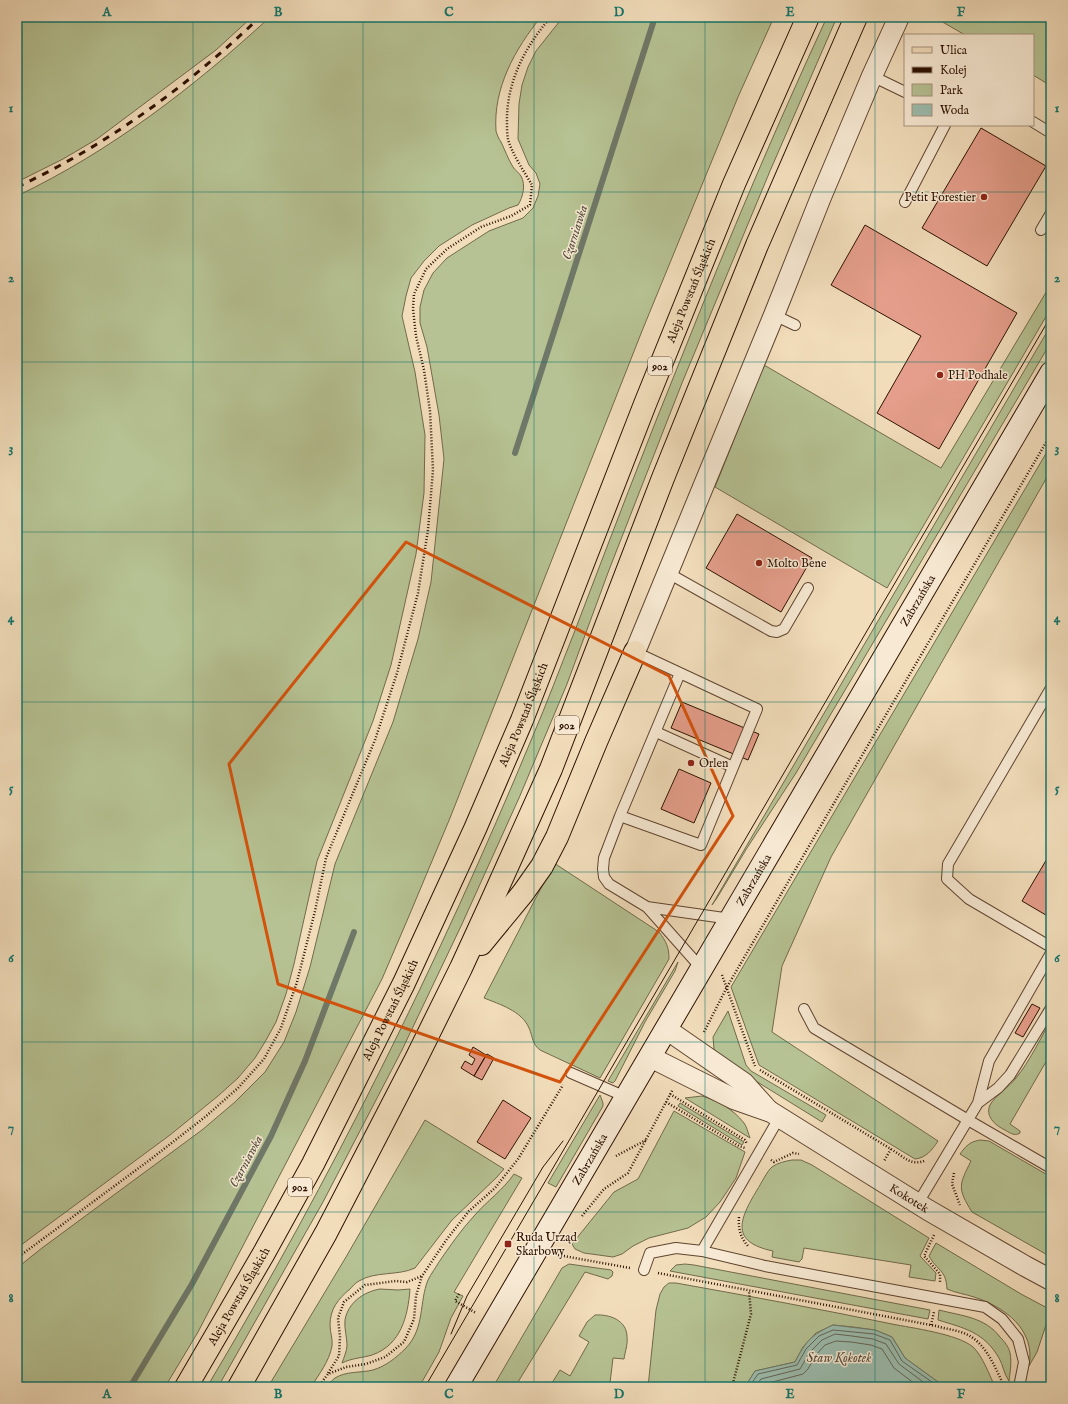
<svg xmlns="http://www.w3.org/2000/svg" width="1068" height="1404" font-family="'IM FELL English',serif">
	<rect width="100%" height="100%" fill="#f2ddbb"/>
	<filter id="stains"><feTurbulence type="fractalNoise" baseFrequency=".005" numOctaves="4"/><feColorMatrix values="0 0 0 0 .2 0 0 0 0 .09 0 0 0 0 .02 0 0 0 .5 -.17"/></filter>
	<radialGradient id="worn" r=".72"><stop offset=".6" stop-color="#630" stop-opacity="0"/><stop offset="1" stop-color="#630" stop-opacity=".3"/></radialGradient>
	<!-- green -->
	<path fill="#b6c293" stroke="#726a4a" d="M17 17H170L193 21 214 17H252L216 50 97 139 63 159 17 182Z
		M270 17H541C515 49 493 88 496 131 497 135 499 139 501 142 505 150 508 159 513 167 515 170 519 173 521 176 526 185 523 197 518 205L509 208 472 225 439 246 424 261 411 278 406 296 402 316 415 372 425 435 424 493 416 554 391 665 373 721 317 861 294 964 286 994 276 1022 265 1042 255 1058 238 1078 218 1096 170 1135 17 1248V196C111 151 194 87 270 17Z
		M563 17H774L738 97 642 331 450 818 409 916 382 979 198 1332 165 1387H17V1268L42 1248 202 1130 235 1102 265 1072 284 1042 296 1012 310 967 335 864 393 722 418 639 431 582 444 459 439 415 427 347 420 323V307L424 290 433 273 447 258 489 231 523 218 533 208 538 196 540 184 536 173 529 165 518 139 519 104 522 85 528 67 536 51Z
		M827 17H837L770 171 682 383 609 570 567 684 519 798 462 924 402 1050 323 1202 218 1387H207C331 1179 439 962 532 738 547 703 560 668 574 633 610 539 646 444 684 351 729 238 776 127 827 17Z
		M934 17H1051V86L1033 75V35H965Z
		M1051 284V308L887 588 715 487 764 365 941 468Z
		M1051 325V342L796 773 747 848 717 898 712 905Z
		M1051 445V470L831 857 782 966 772 1032 938 1141C932 1150 926 1158 915 1159L759 1065 731 987Z
		M554 863 659 932C666 941 669 947 669 959L600 1078 540 1050C532 1044 533 1037 529 1028 522 1011 499 1004 484 998Z
		M678 962 675 971 645 1022 615 1081 613 1083 608 1081Z
		M728 1011 746 1065 751 1071 826 1115 822 1122 730 1065 714 1049 713 1037Z
		M1051 1020V1053L1010 1124 1020 1131V1133C1014 1137 1009 1132 1003 1129 995 1125 985 1116 990 1105 994 1097 1010 1086 1016 1078 1030 1061 1040 1039 1051 1020Z
		M600 1095 603 1103V1106L556 1187 548 1183Z
		M702 1096C718 1101 733 1109 744 1123 747 1127 748 1133 750 1138L685 1098Z
		M680 1103 744 1142 742 1145 678 1106Z
		M674 1111 745 1152 736 1178 720 1202 706 1217 688 1228 649 1238 633 1246 622 1254 613 1257 584 1253 575 1249 572 1244 614 1192 638 1179Z
		M425 1120 504 1169 496 1178 452 1220 415 1268C398 1276 375 1271 359 1281 355 1283 352 1287 350 1289 338 1299 330 1309 330 1325 330 1332 333 1340 332 1346 329 1362 319 1374 311 1387H268L346 1257Z
		M980 1140 989 1141 1051 1177V1257L972 1212C957 1188 959 1185 971 1161L960 1154C966 1146 969 1142 980 1140Z
		M792 1160H801L812 1165 929 1238 920 1256 936 1273 935 1281 909 1277 911 1265 804 1248 802 1259 799 1262 772 1257 773 1251C730 1242 739 1220 757 1190 761 1184 767 1171 772 1167 777 1163 786 1161 792 1160Z
		M514 1174 522 1178 454 1292 463 1296 451 1318 439 1352 419 1387H326C329 1384 332 1380 335 1378 346 1371 361 1373 373 1370 386 1366 396 1358 406 1348 425 1328 419 1302 428 1280 431 1274 436 1267 439 1262 450 1246 461 1230 474 1216 487 1201 503 1190 514 1174Z
		M936 1243 1021 1294 1051 1310 1037 1352 1029 1366C1036 1330 1005 1307 974 1297 965 1294 956 1293 947 1289 946 1269 937 1271 929 1256Z
		M569 1264 611 1270 613 1272 612 1276 608 1279 585 1272 515 1387H493L562 1268Z
		M685 1264 694 1265 930 1310 928 1319 670 1271 676 1265Z
		M669 1283H676C748 1296 820 1309 892 1324 912 1328 958 1334 973 1347 982 1355 990 1376 995 1387H945L905 1358 892 1337 875 1330 853 1327 833 1325 816 1333 803 1347 795 1362 755 1371 745 1387H648L656 1310 660 1294 664 1287Z
		M380 1289 398 1290 410 1289C408 1316 401 1345 372 1355 362 1358 352 1358 342 1363 344 1357 347 1351 347 1345 347 1337 344 1328 345 1320 348 1303 363 1292 380 1289Z
		M939 1310C962 1316 985 1317 1000 1337 1004 1341 1009 1347 1010 1353 1012 1362 1010 1372 1009 1381 1004 1374 1003 1365 999 1358 984 1332 964 1328 938 1320Z
		M595 1315C609 1314 627 1320 627 1337 628 1344 625 1352 624 1359L613 1358 610 1383 620 1385 619 1387H552V1383L560 1370 570 1376 589 1342 579 1336 587 1322Z"/>
	<!-- water -->
	<path fill="#9bbcad" stroke="#6f7868" d="M833 1325 875 1330 892 1337 905 1358 945 1387H745L755 1371 795 1362C806 1341 811 1335 833 1325Z"/>
	<g fill="none" stroke-linecap="round" stroke-linejoin="round">
		<!-- shore -->
		<path stroke="#646656" stroke-width="1" d="M749 1387 758 1374 797 1365 806 1349 819 1336 833 1330 874 1334 890 1340 902 1361 939 1387
			M755 1387 761 1379 800 1369 810 1352 822 1340 835 1334 852 1336 873 1339 886 1344 899 1364 930 1387
			M762 1387 765 1384 803 1374 808 1369 815 1356 825 1345 836 1341 851 1342 871 1345 882 1349 894 1368 919 1387"/>
		<!-- stream -->
		<path stroke="#6f7868" stroke-width="6" d="M515 453 655 17
			M130 1387 192 1284 271 1136 305 1061 354 932"/>
	</g>
	<!-- building -->
	<path fill="#e59e8b" stroke="#2e1100" d="M981 128 1046 166 987 266 922 228Z
		M865 225 1017 313 939 449 877 413 921 336 831 285Z
		M737 514 812 558 781 612 706 568Z
		M682 702 759 734 748 760 671 728Z
		M679 769 711 783 694 823 661 809Z
		M1051 852V918L1022 901Z
		M1032 1004 1040 1008 1023 1037 1015 1033Z
		M473 1047 486 1055 474 1076 461 1068 465 1061 472 1065 475 1059 469 1055Z
		M487 1054 494 1058 482 1080 474 1076Z
		M503 1100 531 1118 505 1159 477 1142Z"/>
	<g fill="none" stroke-linecap="round" stroke-linejoin="round">
		<defs>
			<path id="lane" d="M872 76 905 92
				M1033 122 1051 133
				M905 202 945 125
				M1041 230 1051 213
				M774 315 795 325
				M668 573 771 631 777 632 784 629 808 588
				M635 652 680 673 620 816 604 858 603 869 604 877 609 884 647 907 702 969
				M1051 688 948 864 947 879 969 899 1051 947
				M656 732 733 767
				M620 816 701 845 757 709 680 673
				M647 907 731 919
				M804 1009 814 1028 968 1120 1051 1168
				M571 1073 626 1097
				M978 1103 989 1061 1051 953
				M918 1203 978 1103 998 1088 1010 1075 1051 1008
				M702 1251 765 1266 985 1307 1002 1319 1018 1339 1024 1362 1019 1387
				M644 1270 650 1253 676 1248 702 1251 779 1118"/>
			<g id="street">
				<path d="M635 652 774 315 821 197 872 76 899 17"/>
				<path d="M666 1029 744 1083 769 1111"/>
				<path id="s1" d="M650 1057 734 1099 771 1112 928 1210 1025 1266 1051 1280"/>
			</g>
			<g id="secondary">
				<path id="s2" d="M456 1387 1051 373"/>
			</g>
			<g id="primary">
				<path d="M481 944 523 893 542 866 557 837 596 742 635 652"/>
				<path id="s3" d="M186 1387 264 1253 313 1164 404 983 475 829 522 720 645 404 734 184 808 17"/>
				<path d="M239 1387 326 1233 416 1059 461 968 489 907 551 769 663 478 757 245 856 17"/>
			</g>
		</defs>
		<!-- lane casing -->
		<use href="#lane" stroke="#5f442f" stroke-width="12"/>
		<!-- street casing -->
		<use href="#street" stroke="#5f442f" stroke-width="22"/>
		<!-- secondary casing -->
		<use href="#secondary" stroke="#2e1100" stroke-width="24"/>
		<!-- primary casing -->
		<use href="#primary" stroke="#2e1100" stroke-width="24"/>
		<!-- path -->
		<path stroke="#2e1100" stroke-width="2.5" stroke-dasharray="1 2" stroke-linecap="butt" d="M722 975 755 1066
			M704 1032 727 987 837 798 1051 434
			M760 1070 891 1149 884 1161
			M670 1094 745 1140 747 1144
			M666 1102 739 1146 745 1148 746 1147
			M891 1149C904 1157 912 1167 926 1160
			M616 1156 646 1140
			M771 1160 774 1162 793 1153 799 1154
			M954 1173 952 1184 960 1205
			M582 1216 604 1189 628 1173 673 1089
			M739 1217C738 1229 741 1239 749 1247
			M934 1235 924 1256 940 1274V1283
			M558 1255 630 1268
			M17 1258 151 1159 205 1117 238 1088 264 1059 281 1028 297 982 315 911 326 858 375 740 397 673 418 593 428 530 433 470 430 411 424 370 416 336 413 309 414 294 426 269 447 249 481 227 511 216 530 205 532 185C525 173 511 152 508 139 507 134 507 128 507 123 506 83 525 46 551 17
			M658 1273 936 1326C946 1329 957 1330 966 1334 986 1343 995 1367 1004 1386
			M459 1294 455 1301 476 1313
			M931 1325 934 1312
			M328 1373 339 1356 340 1337 338 1318 344 1302 365 1285 396 1281 407 1282 422 1276
			M318 1387 328 1374 346 1367 366 1364 385 1357 404 1342 414 1319 416 1296 422 1276 447 1239 469 1211 495 1188 518 1159 563 1085
			M732 1387 751 1314 749 1291"/>
		<!-- lane -->
		<use href="#lane" stroke="#f7e9d3" stroke-width="10"/>
		<!-- street -->
		<use href="#street" stroke="#f7e9d3" stroke-width="20"/>
		<!-- secondary -->
		<use href="#secondary" stroke="#f7e9d3" stroke-width="22"/>
		<!-- primary -->
		<use href="#primary" stroke="#f2ddbb" stroke-width="22"/>
		<!-- tram -->
		<path stroke="#2e1100" stroke-width="1" d="M451 1334 467 1296 543 1167 563 1141
			M425 1387 1051 316"/>
		<!-- rail -->
		<path stroke="#2e1100" stroke-width="3" stroke-dasharray="7 7" stroke-linecap="butt" d="M17 187C106 146 189 85 260 17"/>
	</g>
	<!-- marked area -->
	<path fill="none" stroke="#d5520b" stroke-width="3" stroke-linejoin="round" d="M406 542 669 676 733 816 560 1082 278 984 229 764Z"/>
	<!-- grid -->
	<path fill="none" stroke="#0f766e" stroke-width="1" stroke-opacity="0.55" d="M193 17V1387M363 17V1387M534 17V1387M705 17V1387M875 17V1387M17 192H1051M17 362H1051M17 532H1051M17 702H1051M17 872H1051M17 1042H1051M17 1212H1051"/>
	<!-- markers -->
	<g fill="#8f2418" stroke="#f7e9d3" stroke-width="1.5">
		<circle cx="984" cy="197" r="4"/>
		<circle cx="940" cy="375" r="4"/>
		<circle cx="759" cy="563" r="4"/>
		<circle cx="691" cy="763" r="4"/>
		<rect x="504" y="1240" width="8" height="8" rx="2"/>
	</g>
	<g text-anchor="middle" stroke-width="3" stroke-linejoin="round" paint-order="stroke">
		<!-- shield labels -->
		<g fill="#f7e9d3" stroke="#6a523f" stroke-width="1">
			<rect x="648" y="357" width="24" height="18" rx="3"/>
			<rect x="555" y="716" width="24" height="18" rx="3"/>
			<rect x="288" y="1178" width="24" height="18" rx="3"/>
		</g>
		<g font-size="11" font-weight="bold" fill="#2e1100">
			<text x="660" y="370">902</text>
			<text x="567" y="729">902</text>
			<text x="300" y="1191">902</text>
		</g>
		<!-- poi labels -->
		<g font-size="12" fill="#2e1100" stroke="#f7e9d3" text-anchor="start">
			<text x="976" y="201" text-anchor="end">Petit Forestier</text>
			<text x="948" y="379">PH Podhale</text>
			<text x="767" y="567">Molto Bene</text>
			<text x="699" y="767">Orlen</text>
			<text x="516" y="1241">Ruda Urząd<tspan x="516" dy="14">Skarbowy</tspan></text>
		</g>
		<!-- street labels -->
		<g font-size="12" fill="#2e1100" stroke="#f7e9d3">
			<text dy="4" stroke="none"><textPath href="#s3" startOffset="1209">Aleja Powstań Śląskich</textPath></text>
			<text dy="4" stroke="none"><textPath href="#s2" startOffset="912">Zabrzańska</textPath></text>
			<text dy="4" stroke="none"><textPath href="#s3" startOffset="753">Aleja Powstań Śląskich</textPath></text>
			<text dy="4" stroke="none"><textPath href="#s2" startOffset="588">Zabrzańska</textPath></text>
			<text dy="4" stroke="none"><textPath href="#s3" startOffset="429">Aleja Powstań Śląskich</textPath></text>
			<text dy="4" stroke="none"><textPath href="#s2" startOffset="264">Zabrzańska</textPath></text>
			<text dy="4" stroke="none"><textPath href="#s1" startOffset="296">Kokotek</textPath></text>
			<text dy="4" stroke="none"><textPath href="#s3" startOffset="105">Aleja Powstań Śląskich</textPath></text>
		</g>
		<!-- water labels -->
		<g font-size="13" font-style="italic" fill="#544d3d" stroke="#f7e9d3">
			<text transform="translate(574 232) rotate(-72)" y="5">Czarniawka</text>
			<text transform="translate(245 1161) rotate(-62)" y="5">Czarniawka</text>
			<text x="839" y="1362">Staw Kokotek</text>
		</g>
	</g>
	<!-- margin -->
	<rect width="1068" height="1404" fill="none" stroke="#f2ddbb" stroke-width="44"/>
	<!-- legend -->
	<rect x="904" y="34" width="130" height="92" fill="#f7e9d3" stroke="#a7937f"/>
	<rect x="912" y="47" width="20" height="6" fill="#f2ddbb" stroke="#a7937f"/>
	<text x="940" y="54" font-size="12" fill="#2e1100">Ulica</text>
	<rect x="912" y="67" width="20" height="6" fill="#2e1100" stroke="#a7937f"/>
	<text x="940" y="74" font-size="12" fill="#2e1100">Kolej</text>
	<rect x="912" y="84" width="20" height="12" fill="#b6c293" stroke="#a7937f"/>
	<text x="940" y="94" font-size="12" fill="#2e1100">Park</text>
	<rect x="912" y="104" width="20" height="12" fill="#9bbcad" stroke="#a7937f"/>
	<text x="940" y="114" font-size="12" fill="#2e1100">Woda</text>
	<rect x="22" y="22" width="1024" height="1360" fill="none" stroke="#0f766e" stroke-width="1.5"/>
	<g font-size="13" text-anchor="middle" font-weight="bold" fill="#0f766e">
		<text x="107" y="16">A</text>
		<text x="278" y="16">B</text>
		<text x="449" y="16">C</text>
		<text x="619" y="16">D</text>
		<text x="790" y="16">E</text>
		<text x="961" y="16">F</text>
		<text x="11" y="112">1</text>
		<text x="1057" y="112">1</text>
		<text x="11" y="282">2</text>
		<text x="1057" y="282">2</text>
		<text x="11" y="452">3</text>
		<text x="1057" y="452">3</text>
		<text x="11" y="622">4</text>
		<text x="1057" y="622">4</text>
		<text x="11" y="792">5</text>
		<text x="1057" y="792">5</text>
		<text x="11" y="962">6</text>
		<text x="1057" y="962">6</text>
		<text x="11" y="1132">7</text>
		<text x="1057" y="1132">7</text>
		<text x="11" y="1302">8</text>
		<text x="1057" y="1302">8</text>
		<text x="107" y="1398">A</text>
		<text x="278" y="1398">B</text>
		<text x="449" y="1398">C</text>
		<text x="619" y="1398">D</text>
		<text x="790" y="1398">E</text>
		<text x="961" y="1398">F</text>
	</g>
	<rect width="100%" height="100%" filter="url(#stains)"/>
	<rect width="100%" height="100%" fill="url(#worn)"/>
</svg>
